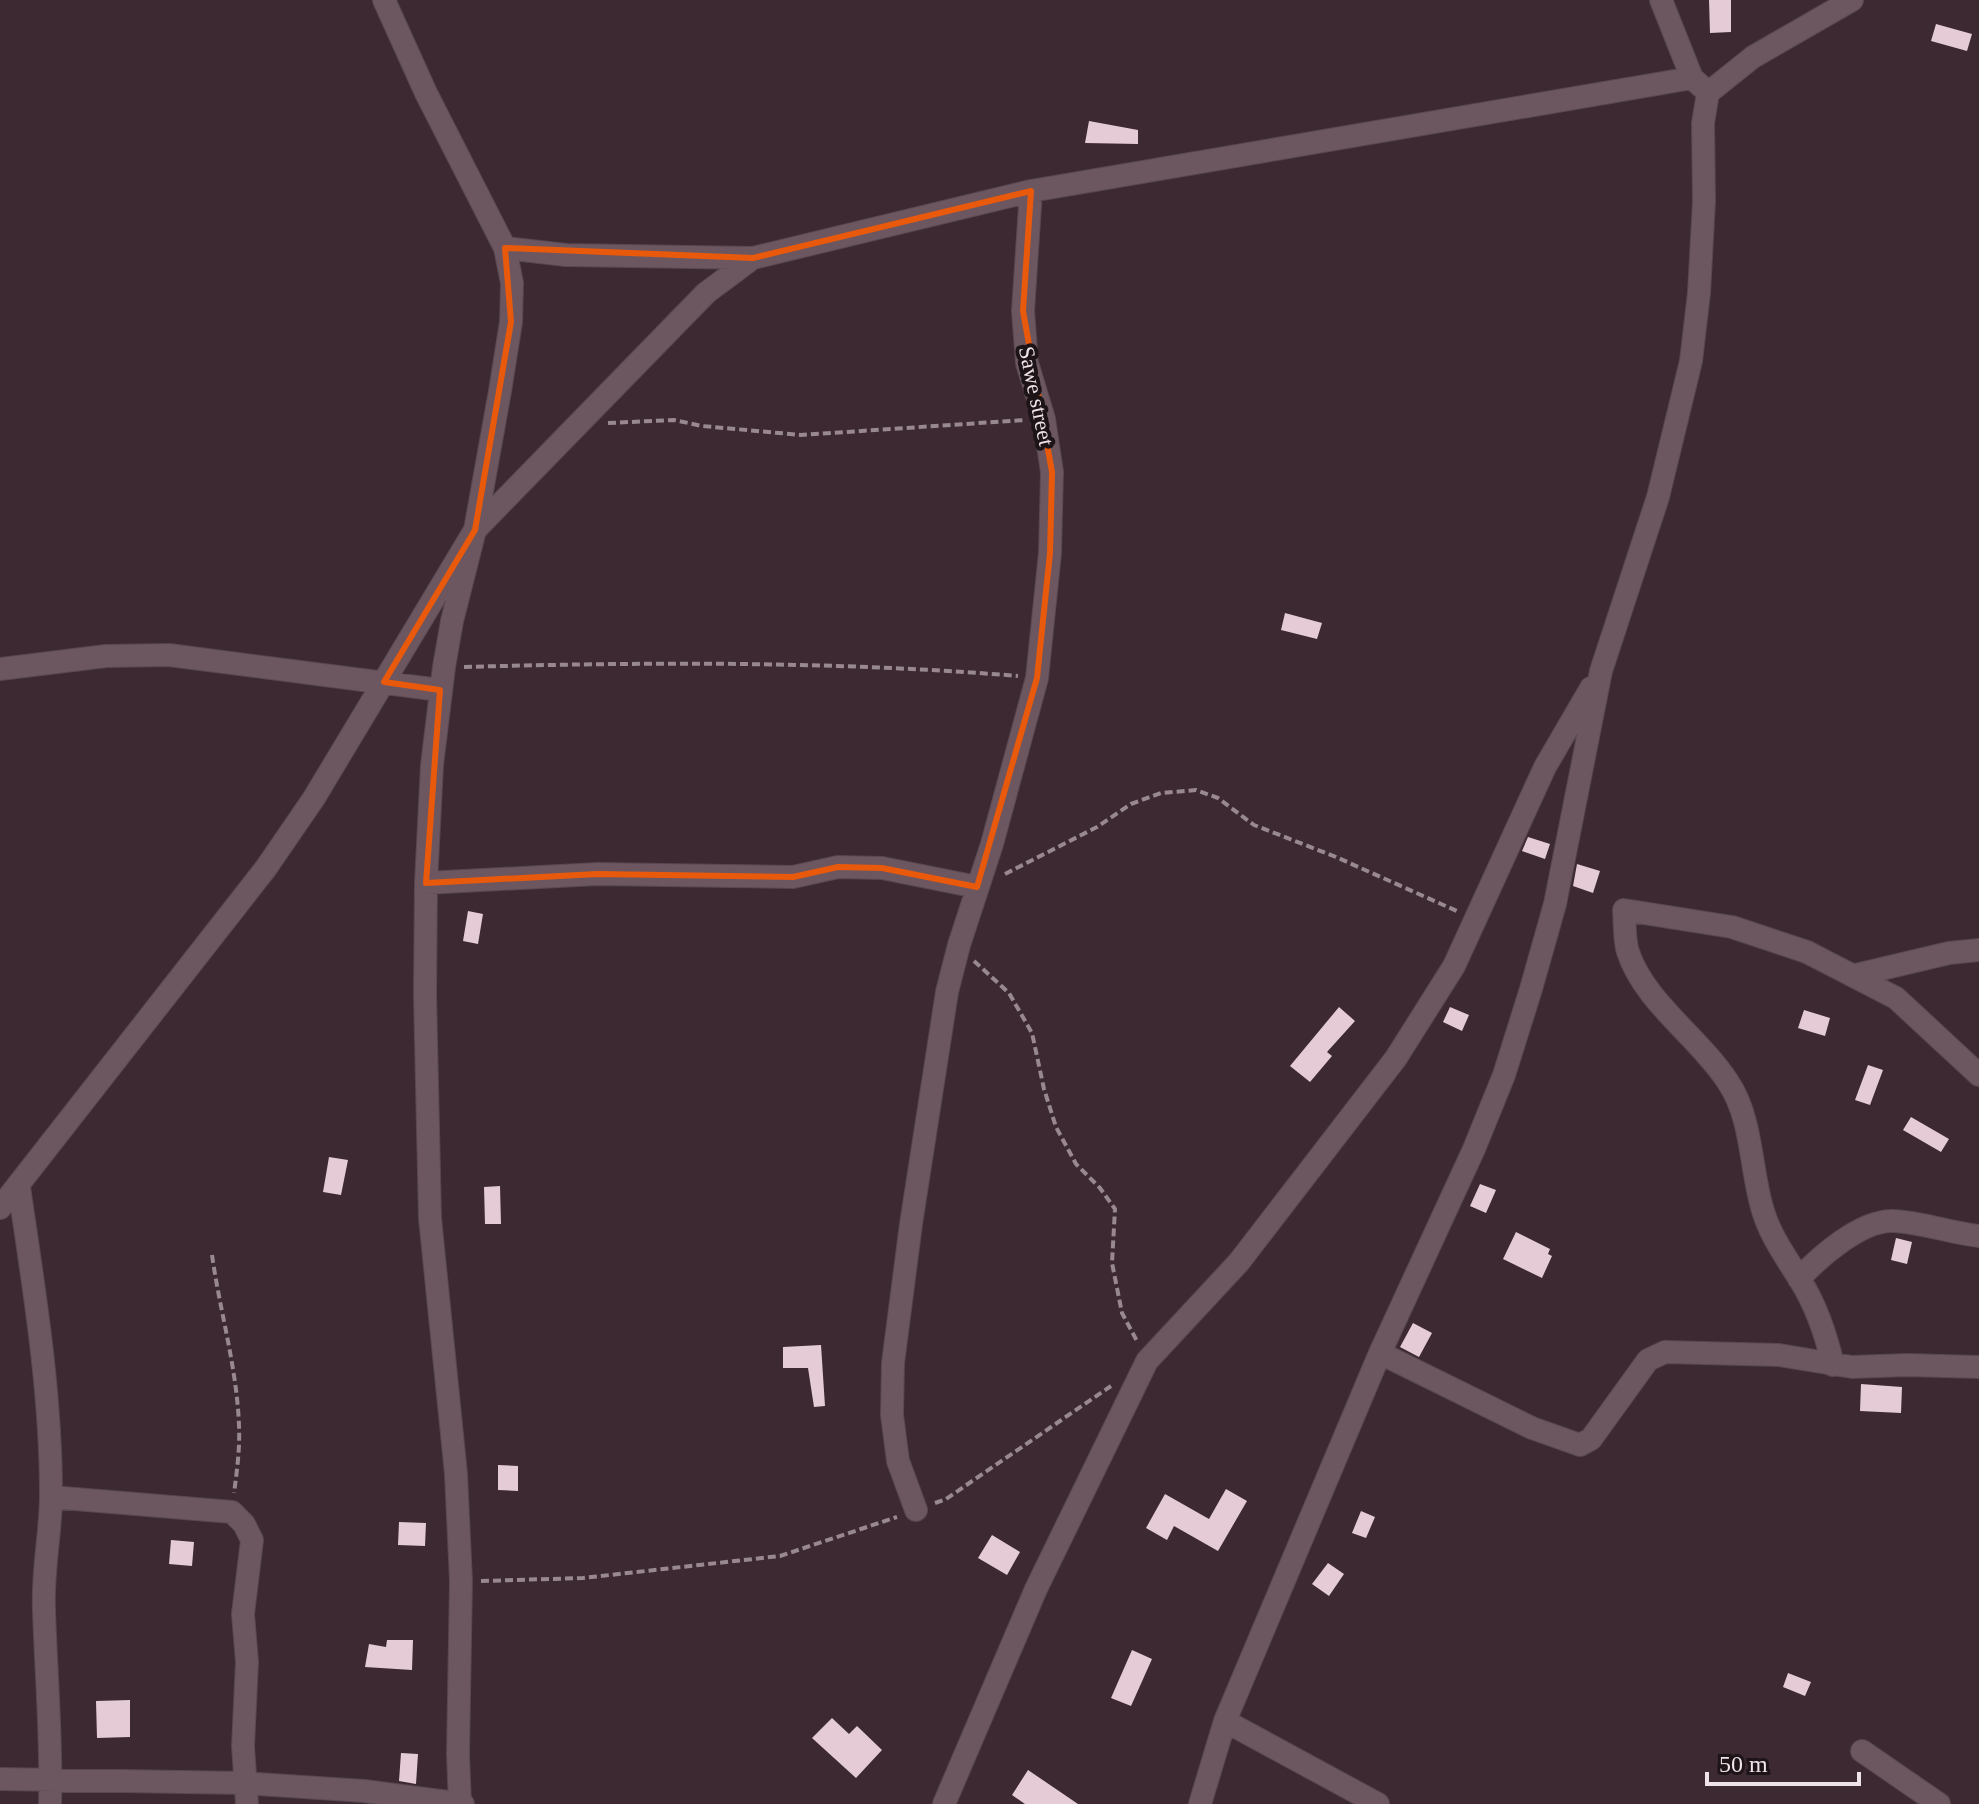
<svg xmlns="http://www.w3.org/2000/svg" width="1979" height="1804" font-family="Georgia,serif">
	<rect width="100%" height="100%" fill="#3c2931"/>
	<!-- building -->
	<path fill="#e5cbd6" d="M1709 0H1731V32L1710 33Z
		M1936 24 1972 34 1967 51 1931 41Z
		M1089 121 1138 130V144L1085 143Z
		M1285 613 1322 623 1317 639 1281 630Z
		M1528 837 1550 844 1545 859 1522 851Z
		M1577 864 1600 871 1593 893 1573 886Z
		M468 911 483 914 478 944 463 941Z
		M1339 1007 1355 1021 1327 1052 1332 1056 1310 1082 1290 1066Z
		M1450 1007 1469 1015 1462 1031 1443 1022Z
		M1804 1010 1830 1018 1825 1036 1798 1028Z
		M1868 1065 1883 1070 1870 1105 1855 1100Z
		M1911 1117 1949 1139 1941 1152 1903 1130Z
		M329 1157 348 1160 341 1195 323 1192Z
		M1480 1184 1496 1190 1486 1213 1470 1206Z
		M500 1186 501 1224H485L484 1187Z
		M1516 1232 1550 1249 1548 1254 1552 1256 1542 1278 1503 1259Z
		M1896 1238 1912 1242 1907 1264 1891 1260Z
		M1413 1323 1432 1333 1419 1357 1400 1347Z
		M821 1345 825 1406 814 1407 808 1368H783V1347Z
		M1861 1384 1902 1387 1901 1413 1860 1411Z
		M498 1465 518 1466V1491L498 1490Z
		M1226 1489 1247 1501 1218 1551 1174 1526 1167 1540 1146 1528 1165 1494 1209 1519Z
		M1361 1511 1375 1517 1366 1538 1352 1533Z
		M399 1522 426 1523 425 1546 398 1545Z
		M992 1535 1020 1552 1007 1575 978 1558Z
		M171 1540 194 1542 192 1566 169 1564Z
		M1328 1563 1344 1574 1329 1596 1312 1584Z
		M387 1640H413L412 1670 365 1667 369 1644 386 1647Z
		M1132 1650 1152 1659 1131 1706 1111 1698Z
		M1788 1673 1811 1682 1805 1696 1783 1687Z
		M130 1700V1737L97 1738 96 1701Z
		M832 1718 849 1734 857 1726 882 1750 856 1778 812 1738Z
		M401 1753 418 1754 416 1784 399 1781Z
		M1028 1770 1078 1804H1025L1012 1795Z"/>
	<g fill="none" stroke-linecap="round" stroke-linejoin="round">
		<defs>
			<path id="minor" d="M384 0 426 93 505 248 512 283 511 322 500 391 475 530 452 621 444 667 432 765 426 883 425 994 430 1218 456 1474 461 1581 458 1754 460 1804
				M1661 0 1692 78 1702 87
				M505 248 566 255 753 258
				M0 669 106 656 169 655 440 690
				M426 883 597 874 793 877 838 867 882 868 977 887
				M1856 975 1949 953 1979 950
				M19 1187C34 1289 51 1391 51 1495 51 1533 42 1571 44 1610 46 1675 52 1739 50 1804
				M0 1208 266 868 314 798 475 530 706 293 753 258 1031 191 1692 78
				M1799 1279C1819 1257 1861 1220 1893 1221 1921 1222 1951 1233 1979 1236
				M1380 1353 1532 1428 1580 1445 1591 1439 1648 1360 1665 1352 1779 1355 1852 1367 1907 1365 1979 1367
				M1833 1365C1826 1334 1817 1307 1800 1280 1786 1257 1771 1237 1763 1211 1750 1169 1753 1119 1728 1082 1699 1037 1645 1003 1628 952 1624 940 1625 923 1624 910L1732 927 1807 952 1896 998 1979 1075
				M51 1497 232 1512 244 1524 252 1540 243 1614 247 1662 243 1746 247 1804
				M916 1510 898 1461 892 1415 893 1363 911 1224 947 992 959 945 992 844 1037 678 1050 553 1052 472 1044 419 1027 363 1023 311 1031 191
				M1225 1721 1378 1804
				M1862 1751 1939 1804
				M0 1779 244 1783 364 1791 463 1804
				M944 1804 1036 1589 1147 1361 1239 1262 1396 1058 1454 966 1545 767 1591 688
				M1200 1804 1225 1721 1380 1353 1474 1149 1504 1075 1531 989 1555 904 1601 671 1658 497 1691 361 1699 293 1704 201 1703 123 1708 93 1753 57 1852 0"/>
		</defs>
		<!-- minor casing -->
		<use href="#minor" stroke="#57474f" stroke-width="24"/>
		<!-- path -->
		<path stroke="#98888f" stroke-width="4" stroke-dasharray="8 4" stroke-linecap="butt" d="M608 423 674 420 702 426 801 435 1025 420
			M464 667C648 662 835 661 1018 676
			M1005 874 1097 827 1131 804 1161 793 1196 790 1218 798 1254 825 1336 857 1459 912
			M974 961 1009 993 1032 1033 1044 1089 1056 1127 1076 1164 1100 1188 1115 1209 1112 1263 1122 1313 1138 1343
			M212 1255C220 1312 237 1368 239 1426 240 1448 237 1471 234 1493
			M935 1503 946 1499 1111 1386
			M481 1581 583 1578 780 1556 897 1517"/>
		<!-- minor -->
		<use href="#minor" stroke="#6c5660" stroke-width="22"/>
	</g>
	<!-- marked area -->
	<path fill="none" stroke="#e8590c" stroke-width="6" stroke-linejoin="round" d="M1031 191 1023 311 1052 472 1050 553 1037 678 977 887 882 868 838 867 793 877 597 874 426 883 440 690 384 682 475 530 511 322 505 248 753 258Z"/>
	<g text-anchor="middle" stroke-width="8" stroke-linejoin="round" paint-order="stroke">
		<!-- street labels -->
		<g font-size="22" fill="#efe2e8" stroke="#1d1418">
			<text transform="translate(1037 396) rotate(78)" y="8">Sawe street</text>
		</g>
	</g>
	<!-- scale -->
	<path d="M1707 1772v12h152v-12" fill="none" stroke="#efe2e8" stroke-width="4"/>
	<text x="1719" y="1772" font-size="24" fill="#efe2e8" stroke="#1d1418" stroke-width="6" paint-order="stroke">50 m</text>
</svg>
